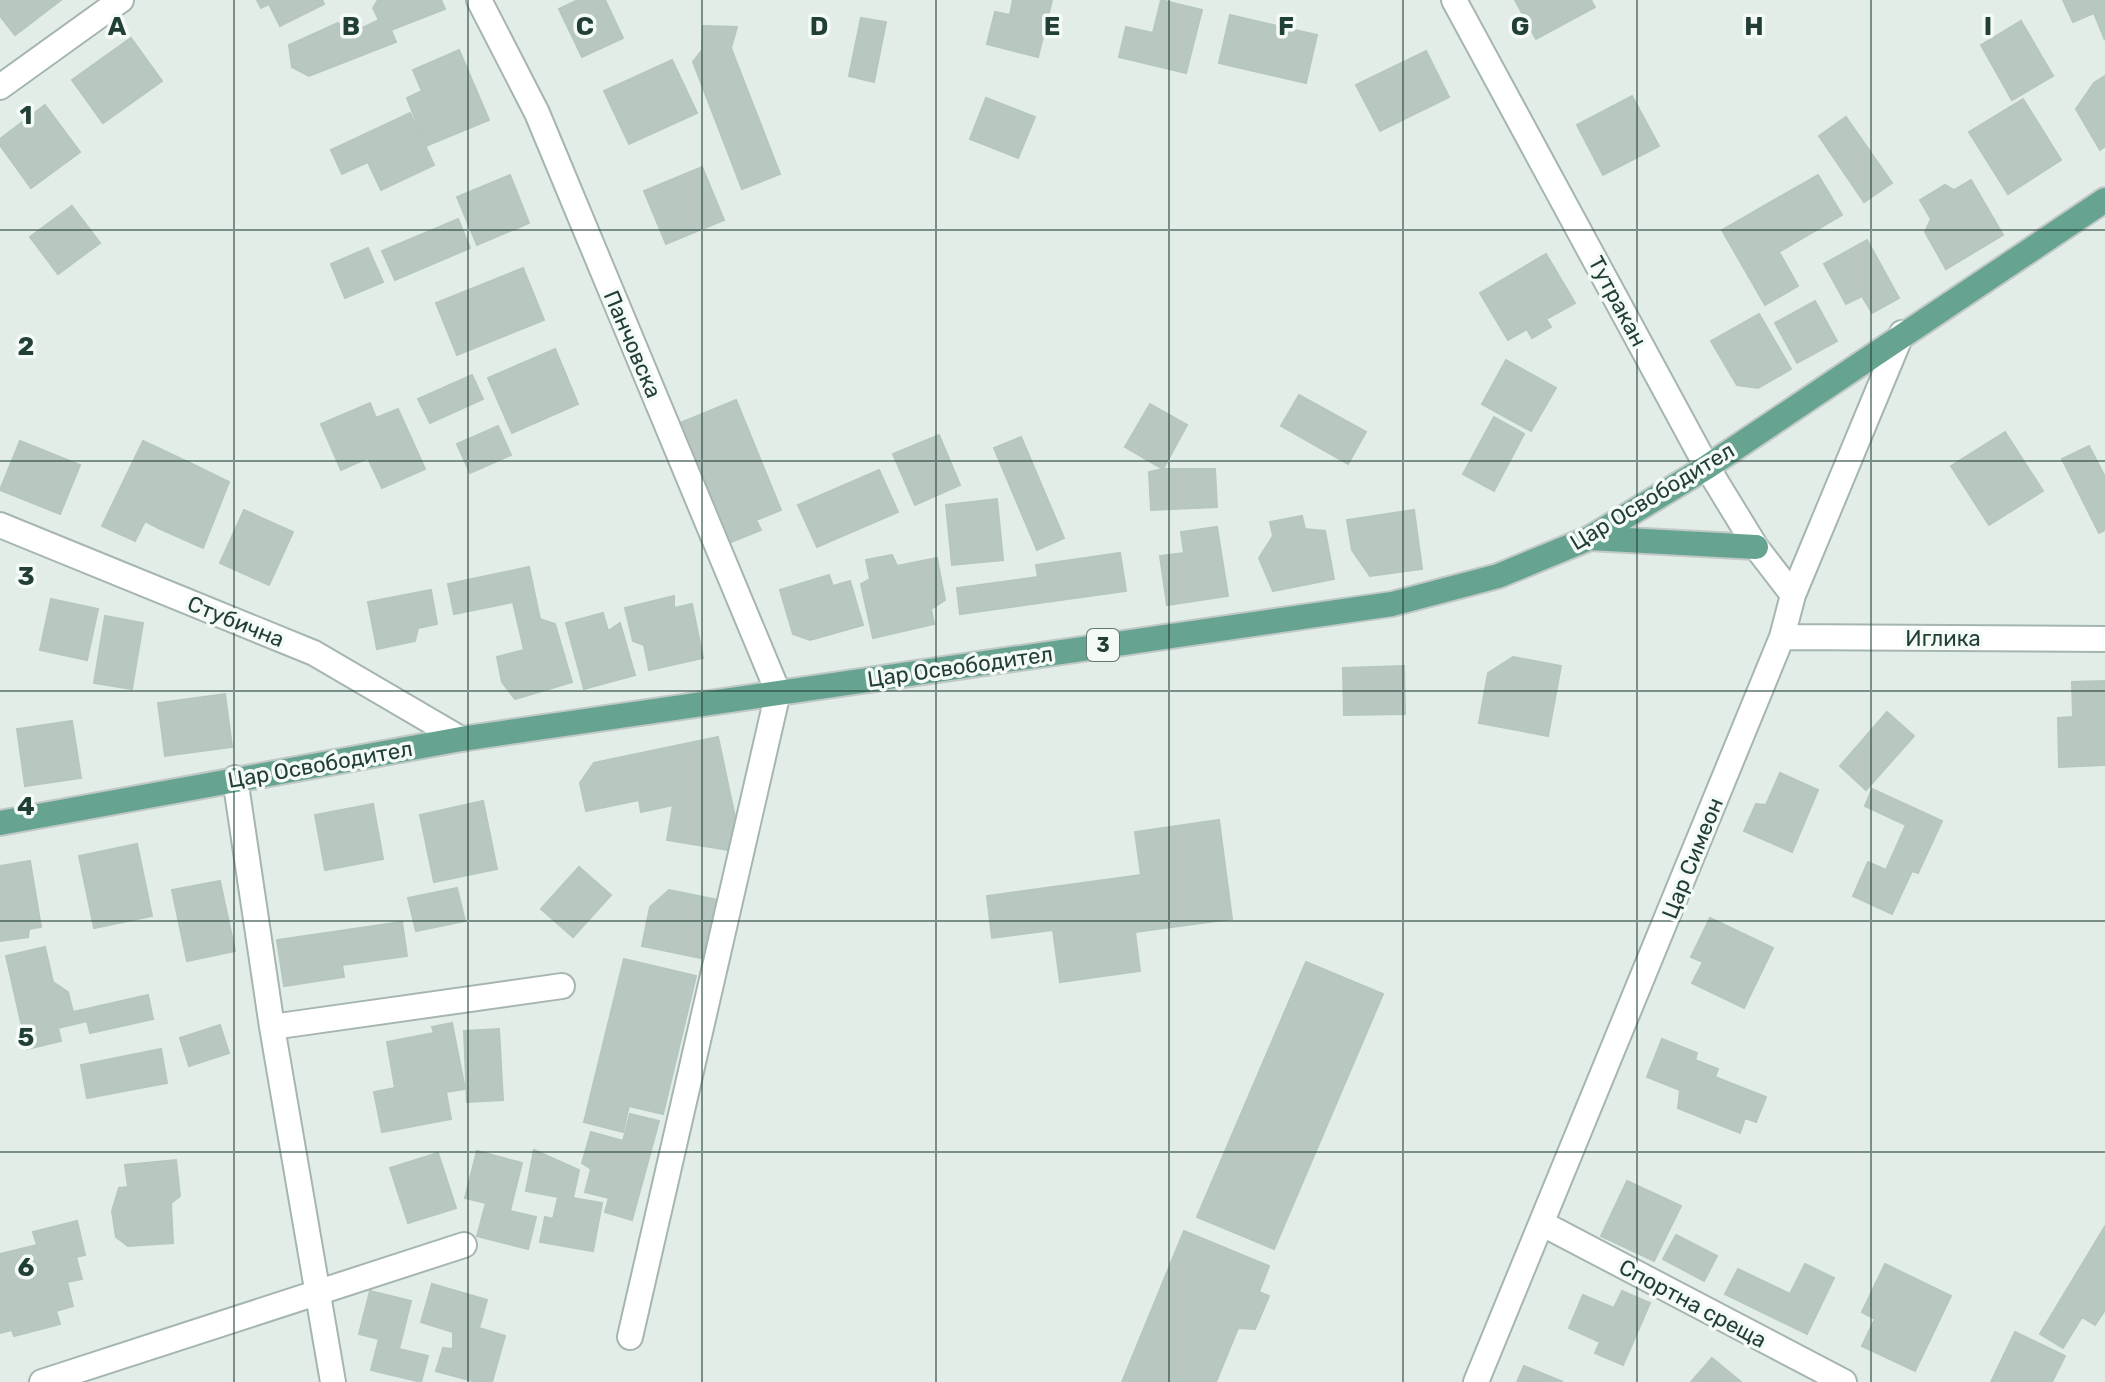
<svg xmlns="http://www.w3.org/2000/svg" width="2105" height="1382" font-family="Rubik,sans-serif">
	<rect width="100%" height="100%" fill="#e3ede8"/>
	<!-- building -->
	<path fill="#b8c8c1" stroke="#b5c7bf" stroke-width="2" d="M0 0H61L15 35 0 16Z
		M257 0H322L324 4 280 26 269 4 261 8Z
		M378 0H441L445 9 391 30 396 42 309 76 292 67 289 45 338 23 350 34 379 20 373 8Z
		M578 0H605L623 38 582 57 559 9Z
		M1013 0H1052L1038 57 987 44 995 12 1010 15Z
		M1161 0 1202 10 1186 73 1119 57 1126 27 1153 33Z
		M1515 0H1591L1595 7 1536 39Z
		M2063 0H2105V40L2094 13 2073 22Z
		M1230 15 1317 35 1306 83 1219 63Z
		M861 18 886 22 874 82 849 76Z
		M2021 21 2053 76 2012 100 1981 45Z
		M703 26 737 27 731 48 780 174 742 189 693 62 702 50Z
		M131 38 162 81 103 123 72 80Z
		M459 50 489 120 426 146 407 98 422 91 413 70Z
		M1426 51 1449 97 1380 131 1356 85Z
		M672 60 697 113 629 144 604 91Z
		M2105 76V146L2100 150 2076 109 2094 83Z
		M1632 96 1659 146 1603 175 1577 125Z
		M986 98 1035 117 1018 158 970 139Z
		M2023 99 2061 160 2008 194 1969 132Z
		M45 105 80 152 31 188 0 145V139Z
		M410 113 434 165 381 190 368 162 342 174 331 150Z
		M1846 117 1892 183 1864 202 1819 136Z
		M702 167 724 220 666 244 644 191Z
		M510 175 529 223 477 245 457 197Z
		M1818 175 1842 215 1779 252 1798 286 1765 305 1722 230Z
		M1971 180 2003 235 1946 269 1925 232 1931 219 1920 200 1945 185 1954 190Z
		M72 206 100 243 58 274 30 237Z
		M458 219 470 248 395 280 382 251Z
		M1867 240 1899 298 1872 313 1862 296 1846 304 1824 264Z
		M368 248 383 282 345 298 331 264Z
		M1546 254 1575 303 1546 319 1551 327 1532 338 1527 329 1508 340 1480 293Z
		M523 268 544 320 457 355 436 303Z
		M1815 301 1837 341 1797 363 1775 323Z
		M1759 314 1791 369 1758 388 1737 385 1711 341Z
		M555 349 578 404 512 433 488 378Z
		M1506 360 1556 388 1531 431 1482 404Z
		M472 375 483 399 430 423 418 399Z
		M1299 395 1366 432 1348 464 1281 426Z
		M736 400 781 510 756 520 761 530 729 543 680 423Z
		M370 403 376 418 398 409 425 469 382 488 368 458 341 470 321 424Z
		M1150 404 1187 425 1163 469 1125 447Z
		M1494 417 1524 434 1494 491 1463 474Z
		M498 426 511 455 470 473 457 444Z
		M2005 432 2043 491 1989 525 1951 466Z
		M939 435 960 485 915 505 893 454Z
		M1021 437 1064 538 1037 550 994 448Z
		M20 441 80 465 60 514 0 490Z
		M143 441 190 463 158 528 145 521 135 541 102 526Z
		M2089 446 2105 477V530L2099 533 2062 459Z
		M190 463 229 482 203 548 158 528Z
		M1163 469H1215L1217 507 1151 510 1149 472Z
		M879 470 898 512 817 547 798 505Z
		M997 499 1003 560 952 565 946 505Z
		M244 510 293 532 269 585 220 563Z
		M1414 510 1422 569 1370 576 1352 550 1347 520Z
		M1302 516 1305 529 1325 531 1334 579 1273 591 1259 558 1273 536 1270 522Z
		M1217 527 1228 596 1167 605 1160 556 1184 553 1181 532Z
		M1120 553 1126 591 960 614 957 588 1038 577 1036 565Z
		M892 555 897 566 937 558 945 600 931 609 934 624 873 638 861 584 870 579 866 560Z
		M529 567 540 619 555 624 572 682 515 699 502 682 497 657 524 650 513 602 454 614 448 584Z
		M829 575 833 586 850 581 863 625 810 640 793 634 780 590Z
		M431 590 437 624 418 628 415 641 377 649 368 602Z
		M674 596V608L692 604 703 658 649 670 644 645 633 641 625 608Z
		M51 599 98 609 87 660 40 650Z
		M603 613 608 631 620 623 635 675 584 689 566 623Z
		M105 616 143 623 132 689 94 683Z
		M1513 657 1561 666 1548 736 1479 723 1488 673Z
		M1404 666 1405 714 1344 715 1343 668Z
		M2105 681V765L2059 767 2058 718 2073 717 2072 682Z
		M225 694 232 747 165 756 158 703Z
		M1887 712 1914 736 1866 790 1840 766Z
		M72 721 81 778 25 786 17 729Z
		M718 737 735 817 729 850 667 840 673 805 641 812 639 800 586 811 580 783 594 763Z
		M1780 773 1818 790 1792 852 1744 831 1756 804 1766 805Z
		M1872 789 1942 821 1918 873 1912 871 1892 914 1853 896 1868 862 1886 870 1906 825 1865 806Z
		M483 801 497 869 434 882 420 815Z
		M373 804 383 859 325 870 315 815Z
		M1219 820 1232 919 1135 932 1140 971 1060 982 1053 930 992 938 987 896 1141 875 1135 832Z
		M137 844 152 916 94 928 79 856Z
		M30 861 41 927 29 929 28 937 0 941V866Z
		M579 867 611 895 573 937 541 909Z
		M220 881 235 951 187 961 172 890Z
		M457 888 465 921 416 931 408 898Z
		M669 890 718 900 706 959 642 946 650 907Z
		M1710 918 1773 948 1744 1008 1692 983 1703 962 1691 957Z
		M402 922 407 956 342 965 344 977 284 986 277 940Z
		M45 947 53 982 68 992 73 1012 148 995 153 1019 90 1033 87 1021 58 1028 61 1041 27 1049 6 956Z
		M624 959 696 976 663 1114 629 1106 623 1132 584 1122Z
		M1306 962 1383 994 1274 1249 1197 1217Z
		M452 1023 465 1089 446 1092 451 1119 382 1132 374 1092 395 1088 387 1042 434 1033 432 1027Z
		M220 1025 229 1053 189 1066 180 1038Z
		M499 1029 503 1100 467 1102 464 1031Z
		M1662 1039 1697 1053 1695 1060 1718 1069 1715 1077 1766 1097 1756 1122 1745 1118 1740 1133 1678 1108 1680 1090 1647 1077Z
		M161 1049 167 1083 87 1098 81 1065Z
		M630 1114 659 1121 632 1220 605 1212 609 1198 585 1192 591 1169 582 1163 591 1132 623 1141Z
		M534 1150 579 1170 573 1198 602 1203 593 1251 540 1242 545 1217 553 1219 558 1197 526 1191Z
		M477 1151 522 1163 510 1211 536 1217 528 1249 477 1236 486 1203 465 1198Z
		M438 1153 456 1208 408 1223 390 1168Z
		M176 1160 180 1196 171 1203 173 1243 128 1246 116 1237 112 1211 119 1188 128 1187 125 1165Z
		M1627 1181 1681 1206 1654 1261 1601 1236Z
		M77 1221 85 1255 76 1257 82 1279 67 1282 73 1306 56 1311 60 1324 14 1336 12 1330 0 1333V1254L37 1245 33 1232Z
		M2104 1228 2105 1310 2095 1325 2082 1317 2063 1348 2040 1334Z
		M1184 1231 1269 1266 1259 1292 1269 1296 1255 1329 1238 1328 1216 1382H1122Z
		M1676 1235 1717 1256 1704 1281 1663 1259Z
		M1805 1264 1834 1278 1807 1334 1725 1294 1738 1269 1790 1294Z
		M1885 1264 1951 1296 1915 1371 1862 1346 1875 1319 1862 1312Z
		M432 1284 487 1300 479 1328 505 1336 492 1382H476L436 1371 443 1348 453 1349V1332L421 1322Z
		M370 1291 411 1301 399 1349 428 1356 421 1382 371 1370 379 1339 359 1334Z
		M1622 1291 1650 1303 1623 1365 1595 1353 1600 1342 1569 1328 1583 1295 1614 1308Z
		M2015 1332 2065 1356 2052 1382H1991Z
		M1712 1358 1741 1382H1691Z
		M1524 1366 1563 1382H1517Z"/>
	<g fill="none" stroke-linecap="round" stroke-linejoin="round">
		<defs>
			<path id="minor" d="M479 0 537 113 778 692 630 1337
				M1454 0 1707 467 1756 547 1793 595
				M0 87 121 0
				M0 525 314 653 461 739
				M1782 637 2105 639
				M235 778 272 1027 333 1382
				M272 1027 562 986
				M1543 1224 1844 1382
				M42 1382 464 1245
				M1476 1382 1782 637 1793 595 1902 333"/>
			<path id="primary" d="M1590 538 1756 547
				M0 823 461 739 1392 604 1498 576 1590 538 1707 467 2105 200"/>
		</defs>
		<!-- minor casing -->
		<use href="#minor" stroke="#a5b5af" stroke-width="28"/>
		<!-- primary casing -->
		<use href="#primary" stroke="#c1c9c7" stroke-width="28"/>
		<!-- minor -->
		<use href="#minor" stroke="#fff" stroke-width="24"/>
		<!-- primary -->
		<use href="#primary" stroke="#66a491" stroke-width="24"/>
	</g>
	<!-- grid -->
	<path fill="none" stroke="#223f36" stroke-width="2" stroke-opacity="0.55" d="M234 0V1382M468 0V1382M702 0V1382M936 0V1382M1169 0V1382M1403 0V1382M1637 0V1382M1871 0V1382M0 230H2105M0 461H2105M0 691H2105M0 921H2105M0 1152H2105"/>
	<g text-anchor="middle" stroke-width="7" stroke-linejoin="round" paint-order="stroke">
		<!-- shield labels -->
		<rect fill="#f4faf6" stroke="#617770" stroke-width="2" x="1087" y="629" width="32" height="32" rx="6"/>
		<g font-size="20" font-weight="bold" fill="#223f36">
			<text x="1103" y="652">3</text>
		</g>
		<!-- street labels -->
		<g font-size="22" fill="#223f36" stroke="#f4faf6">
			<text transform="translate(1618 301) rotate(62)" y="8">Тутракан</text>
			<text transform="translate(633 344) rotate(67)" y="8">Панчовска</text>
			<text transform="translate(1652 496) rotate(-31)" y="8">Цар Освободител</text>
			<text transform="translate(236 621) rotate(22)" y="8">Стубична</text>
			<text x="1943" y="646">Иглика</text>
			<text transform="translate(960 666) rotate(-8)" y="8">Цар Освободител</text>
			<text transform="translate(320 764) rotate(-10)" y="8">Цар Освободител</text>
			<text transform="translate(1692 858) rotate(-68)" y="8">Цар Симеон</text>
			<text transform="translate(1693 1303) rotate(28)" y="8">Спортна среща</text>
		</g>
	</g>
	<g font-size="26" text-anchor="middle" font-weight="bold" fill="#223f36" stroke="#f4faf6" stroke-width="7" stroke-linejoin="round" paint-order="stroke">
		<text x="117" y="35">A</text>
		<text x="351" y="35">B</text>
		<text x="585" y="35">C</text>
		<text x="819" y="35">D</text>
		<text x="1052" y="35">E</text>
		<text x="1286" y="35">F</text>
		<text x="1520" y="35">G</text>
		<text x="1754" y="35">H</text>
		<text x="1988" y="35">I</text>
		<text x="26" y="124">1</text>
		<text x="26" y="355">2</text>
		<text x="26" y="585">3</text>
		<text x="26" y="815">4</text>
		<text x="26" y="1046">5</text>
		<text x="26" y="1276">6</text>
	</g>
</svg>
